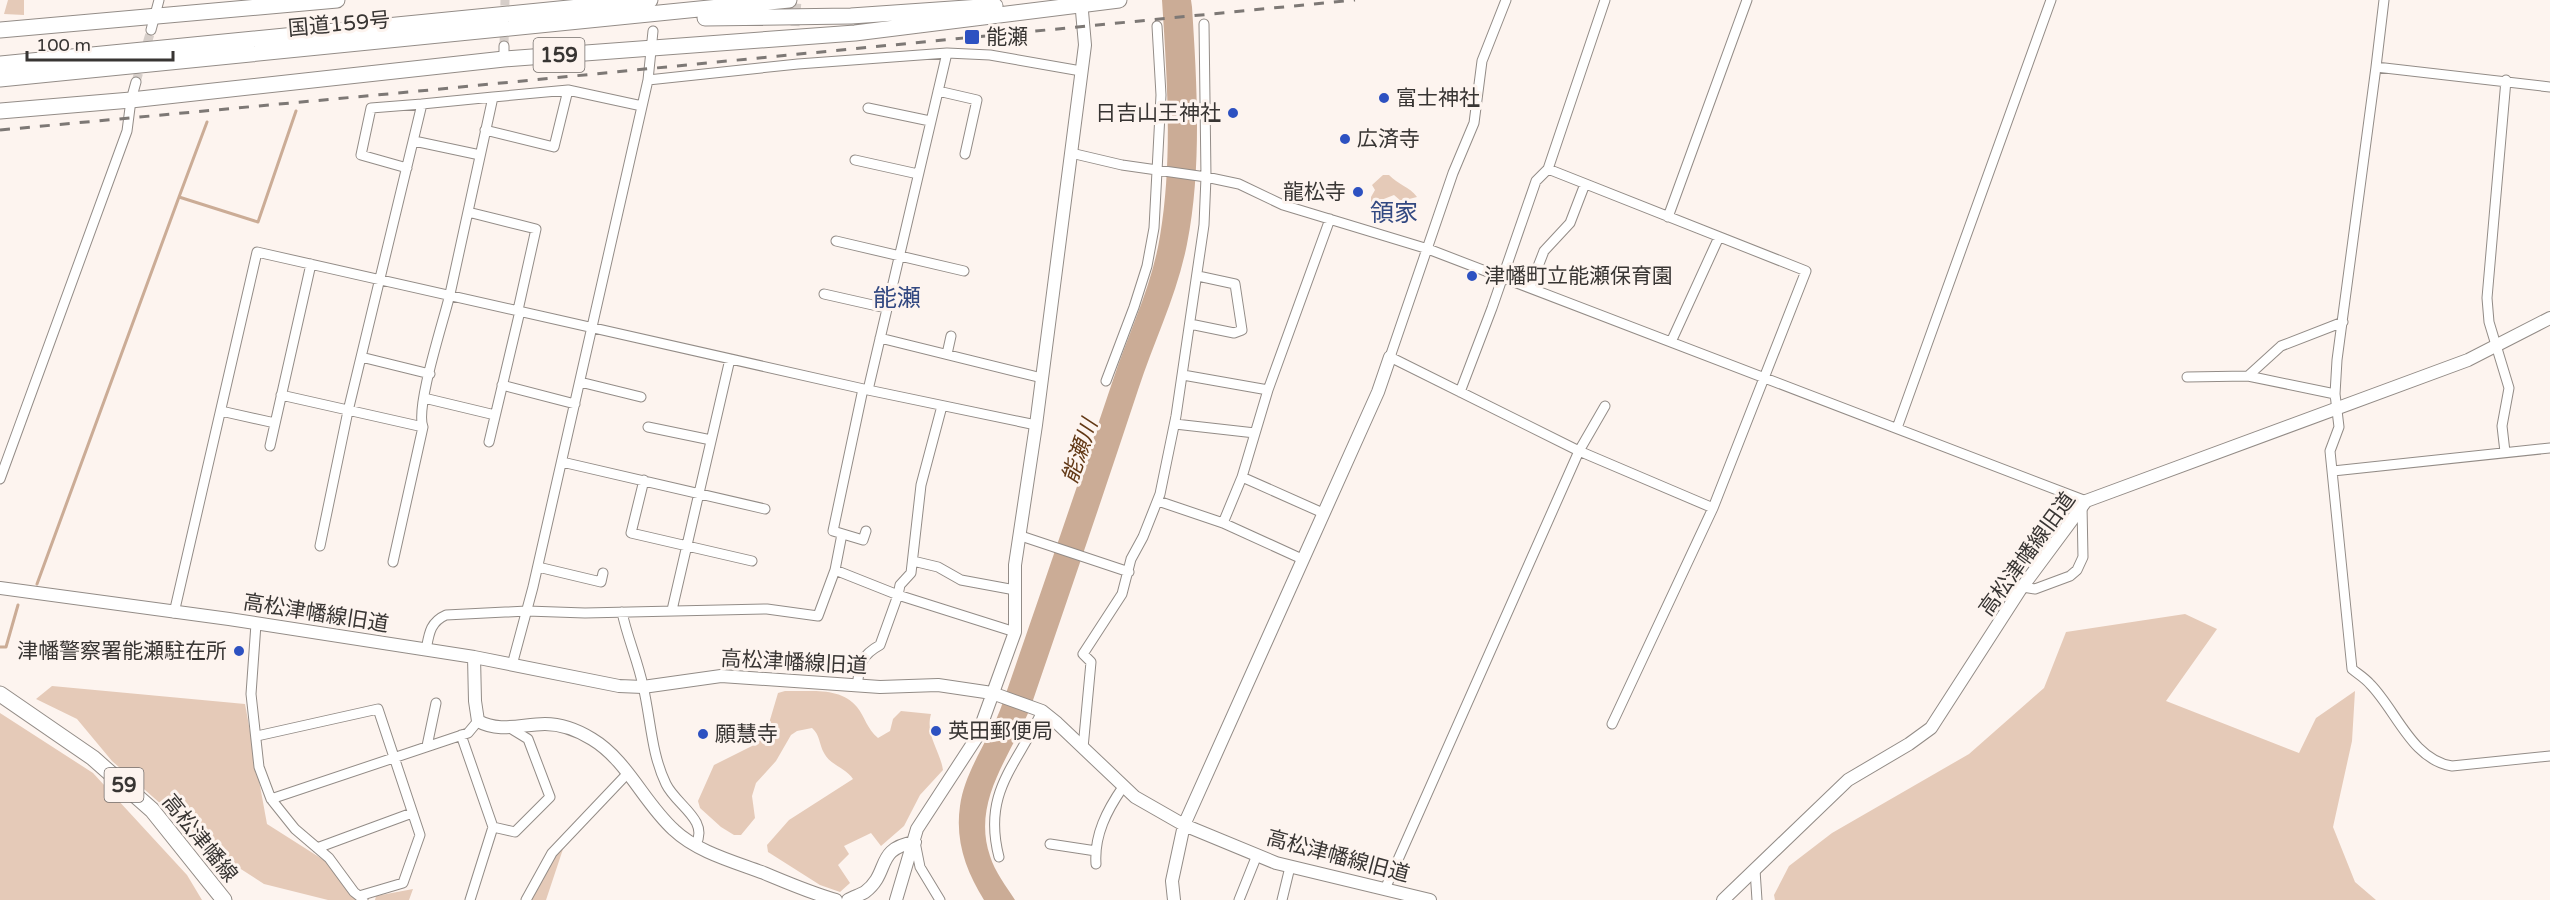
<svg xmlns="http://www.w3.org/2000/svg" width="2550" height="900" font-family="'Varela Round','Noto Sans JP',sans-serif">
	<rect width="100%" height="100%" fill="#fdf4ef"/>
	<!-- green -->
	<path fill="#e5cab8" d="M8 0H24V15L4 14Z
		M1383 175H1389C1397 184 1410 187 1417 197L1401 201 1394 195 1371 204V197L1375 190 1372 185Z
		M2185 614 2217 629 2166 701 2299 753 2316 718 2355 691 2352 741 2333 827 2355 882 2376 900H1775L1774 895 1789 866 1832 833 1969 754 2044 688 2066 632Z
		M52 686 245 704 267 824 330 864 356 900H328L264 884 219 855 112 761 77 719 36 699Z
		M785 691C809 692 840 686 857 707 865 717 867 729 878 738L890 731 893 719 901 711 931 714C925 735 940 750 943 770L920 795 904 826 881 846 871 833 844 846 849 854 838 865 850 883 840 892 820 885 768 852 767 845 789 820 853 779C846 768 830 765 824 753 819 744 820 735 812 728L797 731 791 735 776 761 756 783 752 796 755 818 741 835H734L721 827 700 808 698 801 714 765 758 743 767 730 778 693Z
		M0 713 93 773 187 875 202 900H0Z
		M563 849 546 900H530L554 857Z
		M413 889 409 900H375L376 896Z"/>
	<!-- water -->
	<path fill="#cbac96" d="M1162 0H1191L1192 7C1197 83 1202 169 1187 244 1177 295 1154 341 1138 390 1103 496 1067 601 1031 706 1012 755 971 800 990 856 995 872 1006 886 1015 900H984C966 871 955 841 960 806 965 769 991 738 1003 702 1040 595 1077 487 1113 380 1129 332 1152 286 1160 236 1173 159 1167 77 1162 0Z"/>
	<g fill="none" stroke-linecap="round" stroke-linejoin="round">
		<!-- stream -->
		<path stroke="#cbac96" stroke-width="3" d="M179 197 207 122
			M37 584 179 197 258 222 296 111
			M0 647H6L18 605"/>
		<!-- minor-tunnel -->
		<path stroke="#d6cec9" stroke-width="9" stroke-dasharray="9 4.5" stroke-linecap="butt" d="M795 26 797 0
			M504 46 505 0
			M136 82 151 30"/>
		<defs>
			<path id="minor" d="M1506 0 1482 61 1474 123 1453 173 1390 357 1579 451 1713 508 1806 271 1548 169 1605 0
				M2384 0 2376 67 2550 87
				M151 30 159 0
				M504 59V46
				M2376 67 2337 360 2335 394 2339 427 2330 451 2352 669C2358 674 2365 678 2370 684 2396 710 2412 760 2452 766L2550 756
				M648 80 798 64 947 53
				M938 91 977 100 965 154
				M493 97 568 90 642 106
				M868 108 930 121
				M485 130 554 147 568 90
				M414 141 480 155
				M1071 153 1122 165 1206 177 1239 184 1283 205 1428 249 2086 501
				M855 160 918 174
				M407 168 361 155 371 108 422 104
				M468 212 536 229 518 310
				M1668 217 1747 0
				M836 241 964 271
				M1530 287 1544 251 1570 223 1585 184
				M824 294 886 308
				M1190 324 1234 333 1242 330 1235 284 1198 276
				M880 338 1042 378
				M1671 342 1719 237
				M947 354 951 336
				M361 357 430 374
				M1183 375 1268 390
				M2248 376 2335 394
				M2187 377 2248 376 2281 346 2343 322
				M1106 381 1134 307 1147 266 1154 228 1161 95 1157 26
				M580 382 641 397
				M502 385 575 404
				M863 389 833 531 863 540 866 531
				M868 390 947 53 990 55 1081 71
				M1460 392 1492 308 1536 181 1548 169
				M281 395 423 427
				M424 398 495 415
				M221 411 275 423
				M1175 424 1255 433
				M648 427 711 440
				M1897 428 2051 0
				M489 442 520 311
				M270 446 311 264
				M2505 452 2502 426 2509 388 2489 322 2487 298 2506 80
				M562 462 765 509
				M2333 471 2550 448
				M1242 477 1323 513
				M0 479 127 131 131 100 136 82
				M644 480 631 533 752 561
				M1158 501 1223 523 1302 559
				M1223 523 1242 477 1268 390 1330 219
				M1021 536 1129 572
				M320 546 348 411 422 104 493 97C479 162 465 228 450 294 444 320 415 407 423 427L393 562
				M913 561 938 567 961 580 1015 590
				M538 567 601 582 603 573
				M835 570 898 595 1015 632
				M2023 587 2035 589 2070 576 2077 570 2083 557 2082 506
				M672 610 730 359
				M622 612C627 637 638 661 643 686 651 720 651 753 666 784 676 805 709 820 696 844
				M174 613 257 252 868 390 1036 425
				M256 624 251 694 259 767 271 799 295 829 329 858 354 892 363 899
				M426 650C429 634 430 622 446 615L527 611 585 613 767 609 818 616 835 570 842 534
				M512 665 533 587 648 80 653 31
				M857 686C860 665 860 656 880 645L898 595 900 585 911 573 921 485 942 406
				M1612 724 1713 508
				M461 735 493 827
				M257 736 378 709 420 835 403 883 359 896
				M427 746 436 703
				M1083 748 1091 662 1083 654 1122 594 1131 559 1143 537 1160 494 1176 416 1204 225 1206 177 1204 24
				M271 799 468 733 478 721
				M915 842 920 867 940 900
				M1050 844 1096 851
				M317 848 412 813
				M999 857C982 791 1017 766 1042 711
				M1096 864C1094 835 1107 810 1123 787
				M1755 870 1757 900
				M1385 889 1579 451 1605 406
				M470 900 493 827 515 832 550 797 528 739 510 728
				M526 900 552 853 627 774
				M1239 900 1257 855
				M1282 900 1290 867"/>
			<path id="tertiary" d="M0 588 229 619 474 657 619 686 643 687 721 676 880 687 938 685 992 693 1042 711 1057 723 1135 797 1184 825 1276 863 1430 900
				M474 657 475 701 478 721C500 733 522 724 545 724 561 724 579 731 592 739 627 760 644 803 674 830 697 852 735 862 764 873 788 883 811 893 836 900
				M848 900C853 897 860 895 865 892 891 872 874 849 915 842
				M896 900 917 829 977 737 1015 632V565L1036 425 1085 45 1081 0
				M1174 900 1172 881 1184 825 1378 392 1390 357
				M1723 900 1848 780 1909 744 1931 728 2020 590 2086 501 2468 360 2550 318"/>
			<path id="primary" d="M0 694 93 758 152 810 224 900"/>
			<path id="trunk" d="M705 18 851 16 995 6
				M0 30 337 0
				M0 64 650 0
				M0 79 789 0
				M0 111 131 100 504 59 855 33 1119 0"/>
		</defs>
		<!-- minor casing -->
		<use href="#minor" stroke="#938c87" stroke-width="11"/>
		<!-- tertiary casing -->
		<use href="#tertiary" stroke="#938c87" stroke-width="14"/>
		<!-- primary casing -->
		<use href="#primary" stroke="#938c87" stroke-width="17"/>
		<!-- trunk casing -->
		<use href="#trunk" stroke="#938c87" stroke-width="17"/>
		<!-- minor -->
		<use href="#minor" stroke="#fff" stroke-width="9"/>
		<!-- tertiary -->
		<use href="#tertiary" stroke="#fff" stroke-width="12"/>
		<!-- primary -->
		<use href="#primary" stroke="#fff" stroke-width="15"/>
		<!-- trunk -->
		<use href="#trunk" stroke="#fff" stroke-width="15"/>
		<!-- rail -->
		<path stroke="#7d7875" stroke-width="3" stroke-dasharray="10 10" stroke-linecap="butt" d="M0 130 409 92 1355 0"/>
	</g>
	<!-- markers -->
	<g fill="#2d51c1" stroke="#fdf4ef" stroke-width="2">
		<rect x="964" y="29" width="16" height="16" rx="3"/>
		<circle cx="1384" cy="98" r="6"/>
		<circle cx="1233" cy="113" r="6"/>
		<circle cx="1345" cy="139" r="6"/>
		<circle cx="1358" cy="192" r="6"/>
		<circle cx="1472" cy="276" r="6"/>
		<circle cx="239" cy="651" r="6"/>
		<circle cx="936" cy="731" r="6"/>
		<circle cx="703" cy="734" r="6"/>
	</g>
	<g text-anchor="middle" stroke-width="6" stroke-linejoin="round" paint-order="stroke">
		<!-- shield labels -->
		<g fill="#fdf4ef" stroke="#736e6b" stroke-width="1.5">
			<rect x="533.5" y="38" width="51" height="34" rx="4.5"/>
			<rect x="104.5" y="768" width="39" height="34" rx="4.5"/>
		</g>
		<g font-size="20" font-weight="bold" fill="#383533">
			<text x="559" y="62">159</text>
			<text x="124" y="792">59</text>
		</g>
		<!-- street labels -->
		<g font-size="21" fill="#383533" stroke="#fdf4ef">
			<text transform="translate(339 24) rotate(-5)" y="7">国道159号</text>
			<text transform="translate(2027 554) rotate(-54)" y="7">高松津幡線旧道</text>
			<text transform="translate(316 613) rotate(9)" y="7">高松津幡線旧道</text>
			<text transform="translate(794 662) rotate(3)" y="7">高松津幡線旧道</text>
			<text transform="translate(200 838) rotate(51)" y="7">高松津幡線</text>
			<text transform="translate(1338 856) rotate(15)" y="7">高松津幡線旧道</text>
		</g>
		<!-- poi labels -->
		<g font-size="21" fill="#383533" stroke="#fdf4ef" text-anchor="start">
			<text x="986" y="44">能瀬</text>
			<text x="1396" y="105">富士神社</text>
			<text x="1221" y="120" text-anchor="end">日吉山王神社</text>
			<text x="1357" y="146">広済寺</text>
			<text x="1346" y="199" text-anchor="end">龍松寺</text>
			<text x="1484" y="283">津幡町立能瀬保育園</text>
			<text x="227" y="658" text-anchor="end">津幡警察署能瀬駐在所</text>
			<text x="948" y="738">英田郵便局</text>
			<text x="715" y="741">願慧寺</text>
		</g>
		<!-- water labels -->
		<g font-size="22" font-style="italic" fill="#623815" stroke="#fdf4ef">
			<text transform="translate(1079 451) rotate(-71)" y="8">能瀬川</text>
		</g>
		<!-- quarter labels -->
		<g font-size="24" fill="#324881" stroke="#fdf4ef">
			<text x="1394" y="221">領家</text>
			<text x="897" y="306">能瀬</text>
		</g>
	</g>
	<!-- scale -->
	<path d="M27 51v9h146v-9" fill="none" stroke="#383533" stroke-width="3"/>
	<text x="36" y="51" font-size="18" fill="#383533" stroke="#fdf4ef" stroke-width="4.5" paint-order="stroke">100 m</text>
</svg>
